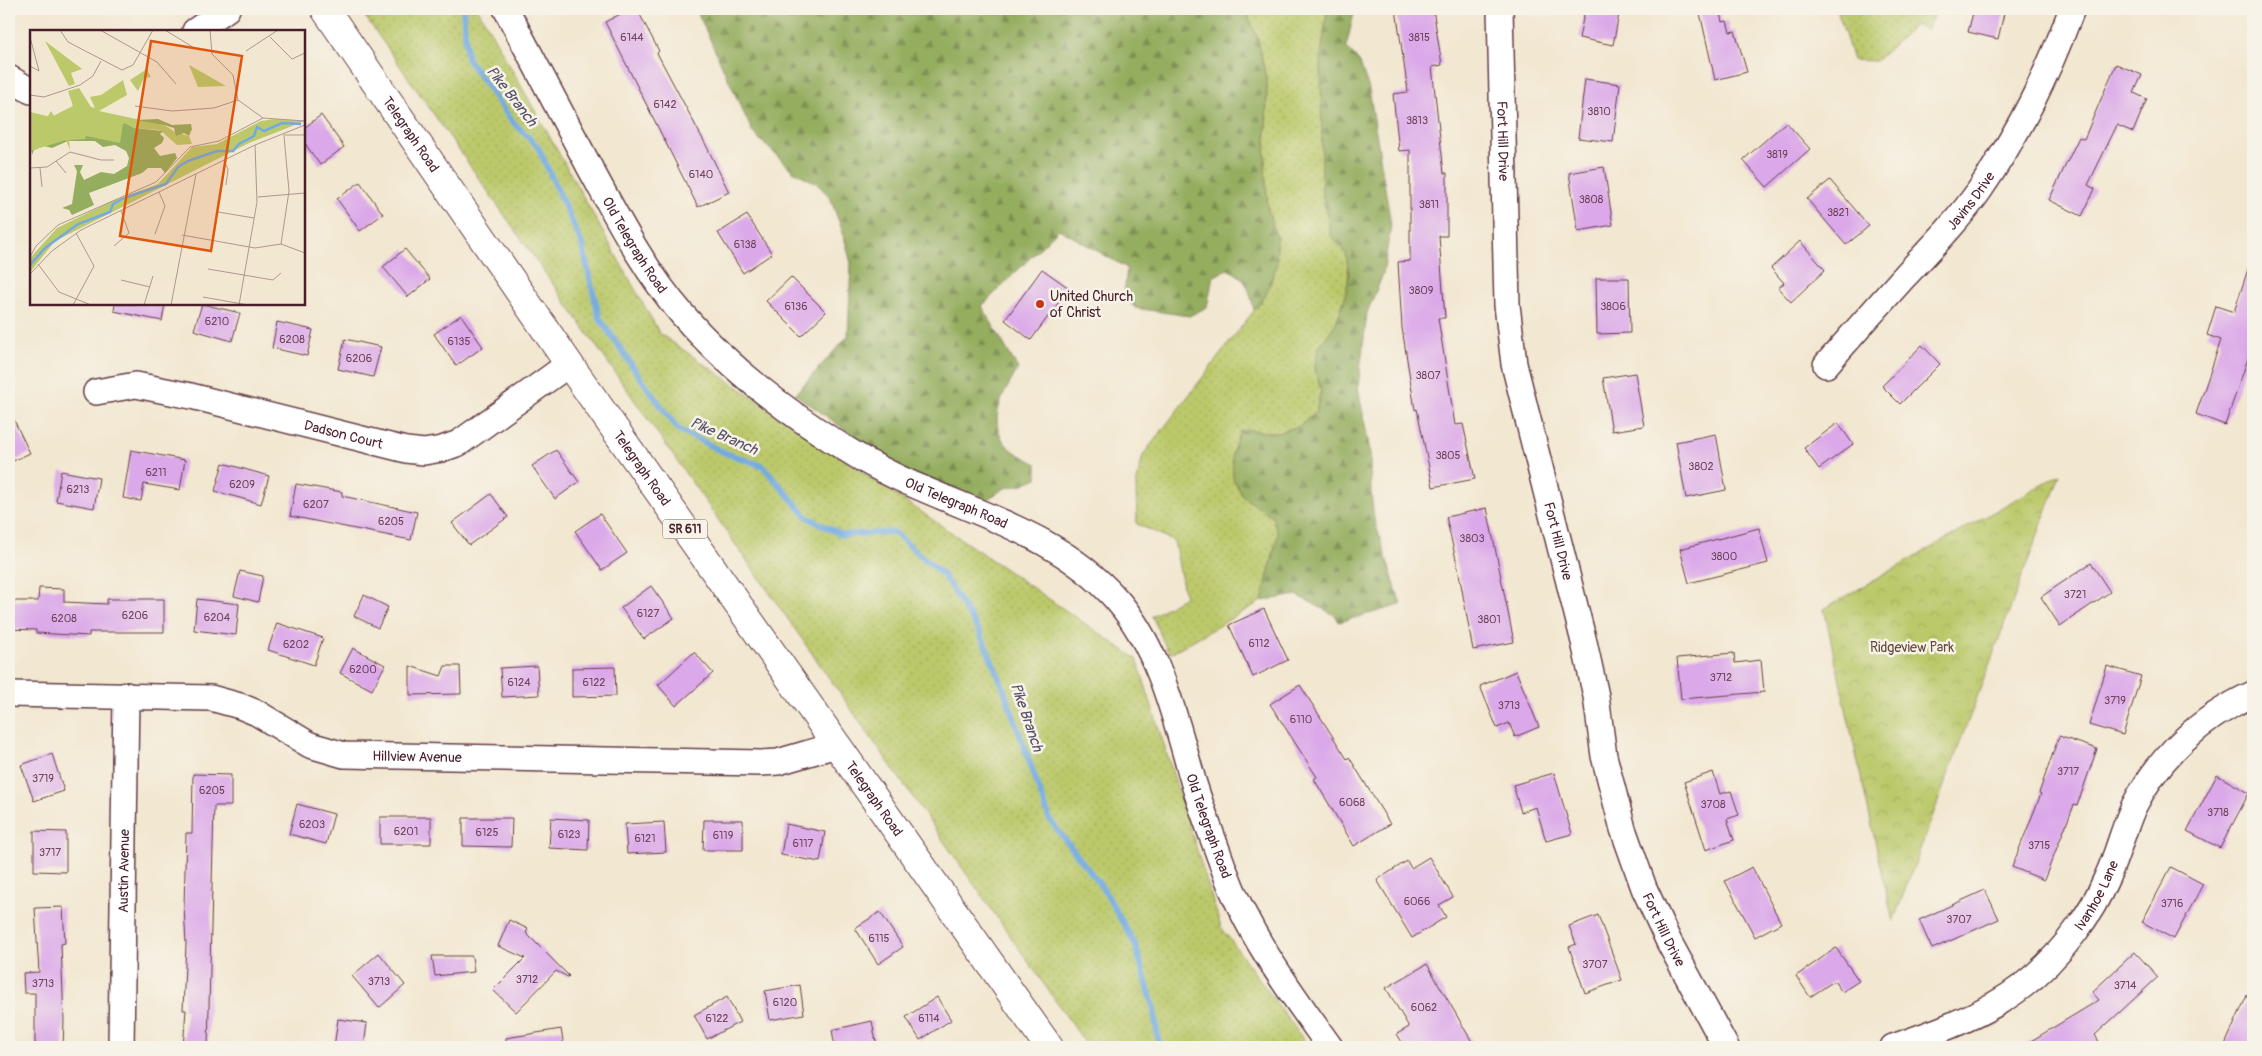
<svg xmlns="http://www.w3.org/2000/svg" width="2262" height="1056" font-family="Pangolin,sans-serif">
	<defs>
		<pattern id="grass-dots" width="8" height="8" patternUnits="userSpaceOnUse" patternTransform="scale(1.25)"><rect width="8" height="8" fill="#bbc96b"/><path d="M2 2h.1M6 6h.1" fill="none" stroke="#a2ac5d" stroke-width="1.8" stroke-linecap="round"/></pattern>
		<pattern id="forest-firs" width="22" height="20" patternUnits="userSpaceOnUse" patternTransform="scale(1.25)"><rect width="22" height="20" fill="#94ad5f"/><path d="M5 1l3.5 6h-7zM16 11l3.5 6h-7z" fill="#7b8c4f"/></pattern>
		<pattern id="park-crowns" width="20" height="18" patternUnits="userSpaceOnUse" patternTransform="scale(1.25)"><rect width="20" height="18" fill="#bbc96b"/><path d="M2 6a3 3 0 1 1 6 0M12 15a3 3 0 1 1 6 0" fill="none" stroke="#a2ac5d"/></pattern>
	</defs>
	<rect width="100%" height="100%" fill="#f7f3e8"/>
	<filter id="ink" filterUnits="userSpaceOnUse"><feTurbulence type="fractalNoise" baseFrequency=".02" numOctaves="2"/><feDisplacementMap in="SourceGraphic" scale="10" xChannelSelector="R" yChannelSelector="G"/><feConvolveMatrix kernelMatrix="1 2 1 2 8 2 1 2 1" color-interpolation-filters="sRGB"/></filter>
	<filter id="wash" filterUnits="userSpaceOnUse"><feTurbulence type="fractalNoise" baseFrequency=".0096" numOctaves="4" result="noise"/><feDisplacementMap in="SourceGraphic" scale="20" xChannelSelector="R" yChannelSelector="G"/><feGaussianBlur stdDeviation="1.12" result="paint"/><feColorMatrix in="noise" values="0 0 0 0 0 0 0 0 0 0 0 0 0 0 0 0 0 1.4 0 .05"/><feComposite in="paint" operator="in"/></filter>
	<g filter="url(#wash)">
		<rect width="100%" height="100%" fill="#f2e7d0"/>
		<!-- grass -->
		<path fill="url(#grass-dots)" stroke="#82744b" d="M360 9H478L660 334 1137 659 1221 927 1309 1047H1088Z
			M1248 9H1329L1327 10 1322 192 1331 236 1346 253 1349 276 1344 301 1335 325 1318 348 1315 368 1321 390 1316 412 1300 426 1277 433 1248 430 1272 516 1278 534 1262 601 1169 654 1152 616 1185 597 1174 541 1137 524 1136 485 1143 455 1266 295 1276 236 1268 210 1265 169 1267 84 1258 39 1248 18Z
			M1837 9H1936L1927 30 1915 25 1876 61 1853 60Z"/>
		<!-- forest -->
		<path fill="url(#forest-firs)" stroke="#6f6645" d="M696 9H1248L1249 18 1258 39 1267 84 1265 169 1268 210 1276 236 1277 264 1266 295 1254 310C1249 289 1248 278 1227 269L1213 277 1207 307 1189 316 1135 308 1124 296 1127 268 1059 229 982 306 1018 369C1005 392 987 416 1004 442 1011 452 1027 458 1037 464V478L1021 485 1005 488 983 502 909 475 795 394 848 336 851 263 843 233 830 197 816 183 793 171 753 133Z
			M1329 9H1355L1346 47 1360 63 1369 89 1391 225 1383 274 1367 313 1358 387 1370 451 1371 492 1374 519 1401 605 1339 622 1336 616 1297 595 1262 601 1278 534 1272 516 1243 497 1233 478 1232 453 1240 431 1248 430 1277 433 1300 426 1316 412 1321 390 1315 368 1318 348 1335 325 1344 301 1349 277 1346 253 1331 236 1322 192 1321 56 1327 10Z"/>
		<!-- park -->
		<path fill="url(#park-crowns)" stroke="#82744b" d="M2060 474 2053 494 1893 922 1824 609Z"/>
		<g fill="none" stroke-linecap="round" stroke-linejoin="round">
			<!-- stream -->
			<path stroke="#72aae1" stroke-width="6" d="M463 9 467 58 512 121 538 147 582 244 599 317 639 376 678 429 723 452 763 466 807 517 842 535 894 532 943 575 979 631 1002 684 1050 820 1104 890 1135 944 1154 1009 1159 1047"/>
		</g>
		<g id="blocks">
			<!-- building -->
			<path fill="#dba9e9" d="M630 9H637L659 51 657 53 707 147 729 192 698 207 605 22Z
				M1396 9H1433L1442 65 1432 67 1444 173H1447V236H1439L1445 318H1438L1455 425 1463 424 1475 479 1433 487 1417 409 1415 410 1402 328 1398 262 1410 261V150L1399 151 1393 94 1408 92Z
				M1585 9H1620L1613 45 1579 38Z
				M1719 9 1722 22 1727 21 1730 32 1735 31 1747 72 1715 80 1700 13Z
				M1974 9H2005L1998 39 1968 32Z
				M2116 64 2142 75 2134 93 2147 99 2133 132 2117 125 2088 185 2095 189 2082 216 2049 200 2079 137 2084 139Z
				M1585 79 1620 84 1613 142 1578 138Z
				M321 115 344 147 320 165 304 142V128Z
				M1786 122 1810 149 1767 187 1743 160Z
				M1604 167 1613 225 1578 231 1569 173Z
				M1830 180 1869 226 1846 245 1807 199Z
				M360 182 383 214 360 231 337 199Z
				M747 215 772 254 743 273 718 233Z
				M1800 241 1825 270 1791 302 1778 288 1784 283 1771 268Z
				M405 249 430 279 408 297 383 267Z
				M2250 263 2253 264V344L2225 425 2196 414 2221 340 2207 335 2216 306 2234 312Z
				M1042 269 1069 288 1031 340 1005 320Z
				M791 277 826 312 801 336 766 301Z
				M1596 278H1629L1630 333 1597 334Z
				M115 304H165L162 321 114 311Z
				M202 304 240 313 232 341 194 330Z
				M461 315 483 347 456 366 434 334Z
				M277 322 313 330 307 356 272 348Z
				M345 339 381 347 373 377 338 369Z
				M1922 345 1940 364 1900 404 1882 386Z
				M1635 373 1644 426 1612 431 1603 378Z
				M9 410 30 453 9 463Z
				M1838 423 1853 444 1819 469 1804 448Z
				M1716 434 1726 490 1686 498 1676 442Z
				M131 450 185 460 180 490 144 484 141 501 123 498Z
				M556 450 579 482 555 499 532 466Z
				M223 463 269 476 261 504 215 491Z
				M61 471 99 478 94 508 56 501Z
				M296 484 342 492V496L417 512 411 540 290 516Z
				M491 494 508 517 469 545 452 523Z
				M1487 508 1514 642 1473 650 1458 568 1446 517Z
				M600 514 627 553 602 570 575 531Z
				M1759 528 1768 563 1689 583 1680 549Z
				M2091 563 2110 592 2060 626 2041 597Z
				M240 571 263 576 258 602 234 596Z
				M651 586 674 618 644 639 621 608Z
				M39 588 64 589V602L107 604V599H164V632H89V636L36 633V630L9 629V601H38Z
				M364 595 388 607 378 628 354 616Z
				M197 599 239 604 236 635 194 630Z
				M1264 609 1288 660 1253 677 1229 625Z
				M277 623 323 638 314 665 268 650Z
				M353 648 385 665 372 690 340 673Z
				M694 652 713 673 676 706 658 685Z
				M1734 653 1735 663 1761 660 1764 692 1681 699 1677 658Z
				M410 666 441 676 445 666H460L461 694 410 695Z
				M537 666 539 695 502 697 500 668Z
				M2107 666 2141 676 2123 735 2089 725Z
				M615 667 616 696 572 697V668Z
				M1516 671 1539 727 1515 737 1509 723 1497 728 1480 686Z
				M1300 685 1347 759 1349 757 1390 824 1354 846 1314 779 1317 777 1270 704Z
				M2059 736 2097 749 2077 806 2074 805 2044 880 2012 867 2041 794 2039 793Z
				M52 754 64 791 34 801 21 765Z
				M1713 772 1720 794 1731 791 1739 815 1727 819 1734 840 1706 850 1684 782Z
				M1554 773 1572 834 1546 841 1536 807 1521 812 1513 785Z
				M193 774 231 775V806H214L208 1047H183L186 1010H183L186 944 184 906 186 833H192Z
				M2217 775 2249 793 2220 848 2187 831Z
				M297 804 334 814 326 844 289 834Z
				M380 817H431V844H380Z
				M463 818H512L511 847 463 846Z
				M551 818 589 820 588 850 549 848Z
				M704 820H743V850H703Z
				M664 822 666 852 627 854 625 824Z
				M786 824 825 832 820 862 781 855Z
				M34 831 66 832V872L34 871Z
				M1429 857 1453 897 1439 905 1446 917 1412 938 1377 880 1407 861 1411 868Z
				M1752 867 1781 923 1755 937 1725 881Z
				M2171 867 2203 884 2174 939 2142 922Z
				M1985 890 1999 919 1932 949 1919 920Z
				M63 907 65 943 61 944 64 1021 63 1047H35V993H24L23 973 39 972 35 908Z
				M880 912 903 947 878 964 855 928Z
				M1598 915 1622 980 1585 993 1569 947 1576 944 1569 926Z
				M509 920 528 929 526 933 569 976 568 977 556 971 516 1012 493 990 525 958 498 946Z
				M1836 948 1859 981 1842 992 1834 981 1810 997 1796 976Z
				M2135 952 2158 977 2095 1035 2102 1047H2021L2099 1000 2092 992Z
				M379 953 405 985 379 1008 352 976Z
				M432 956H472L474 972 435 976Z
				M1427 964 1475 1047H1405L1397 1034 1409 1027 1386 988Z
				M2253 982V1036L2248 1047H2224Z
				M800 985 804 1014 770 1020 765 991Z
				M727 997 740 1022 707 1039 694 1015Z
				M937 997 951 1020 920 1040 906 1017Z
				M338 1019 367 1023 364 1047H334Z
				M872 1021 877 1047H835L832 1030Z
				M561 1029 564 1047H506V1038Z"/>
		</g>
	</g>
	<g filter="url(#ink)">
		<use href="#blocks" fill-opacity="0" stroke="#633d44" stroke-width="1"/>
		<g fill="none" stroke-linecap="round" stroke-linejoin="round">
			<defs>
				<g id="street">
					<path id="s1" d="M506 9C534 62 562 115 590 168 618 219 644 270 682 314 732 372 794 418 859 457 944 508 1050 523 1117 600 1161 651 1176 722 1194 784 1203 813 1214 841 1224 869 1248 935 1290 991 1330 1047"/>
					<path id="s2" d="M1500 9 1507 305 1514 364 1584 642 1596 696 1604 756 1623 829 1644 888 1669 942 1726 1047"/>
					<path d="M195 31 227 9"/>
					<path d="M9 78 31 91"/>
					<path id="s3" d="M1826 365C1852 335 1878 306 1904 277 1930 249 1957 222 1979 191 2021 130 2046 77 2072 9"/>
					<path id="s4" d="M96 392 136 385 191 396 406 450 424 452 442 449 459 443 569 364"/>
					<path id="s5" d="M9 694 211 698 240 706 257 713 310 745 344 755 761 763 778 762 836 745"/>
					<path id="s6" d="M121 1047 126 695"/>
					<path id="s7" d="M1893 1047C1969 1020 2024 1001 2075 932 2088 915 2099 896 2107 877 2118 854 2123 829 2134 806 2159 756 2202 717 2253 694"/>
				</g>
				<g id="primary">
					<path id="s8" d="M325 9 569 364 1049 1047"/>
				</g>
			</defs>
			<!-- street casing -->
			<use href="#street" stroke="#633d44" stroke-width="28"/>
			<!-- primary casing -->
			<use href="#primary" stroke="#633d44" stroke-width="30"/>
			<!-- street -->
			<use href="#street" stroke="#fff" stroke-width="25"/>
			<!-- primary -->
			<use href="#primary" stroke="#fff" stroke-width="28"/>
		</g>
	</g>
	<!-- markers -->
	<circle fill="#c8321e" stroke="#f7f3e8" stroke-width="2" cx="1040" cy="304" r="5"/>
	<g text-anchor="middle" stroke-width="5" stroke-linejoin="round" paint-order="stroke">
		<!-- number labels -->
		<g font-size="11" fill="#6e425a">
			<text x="632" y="41">6144</text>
			<text x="1419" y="41">3815</text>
			<text x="665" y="108">6142</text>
			<text x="1599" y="115">3810</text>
			<text x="1417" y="124">3813</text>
			<text x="1777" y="158">3819</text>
			<text x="701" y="178">6140</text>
			<text x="1591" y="203">3808</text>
			<text x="1429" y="208">3811</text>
			<text x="1838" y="216">3821</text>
			<text x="745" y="248">6138</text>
			<text x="1421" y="294">3809</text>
			<text x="796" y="310">6136</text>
			<text x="1613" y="310">3806</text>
			<text x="217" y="325">6210</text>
			<text x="292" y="343">6208</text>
			<text x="459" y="345">6135</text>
			<text x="359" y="362">6206</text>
			<text x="1428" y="379">3807</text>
			<text x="1448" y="459">3805</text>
			<text x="1701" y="470">3802</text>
			<text x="156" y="476">6211</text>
			<text x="242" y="488">6209</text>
			<text x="78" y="493">6213</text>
			<text x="316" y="508">6207</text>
			<text x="391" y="525">6205</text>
			<text x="1472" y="542">3803</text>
			<text x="1724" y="560">3800</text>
			<text x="2075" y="598">3721</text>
			<text x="648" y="617">6127</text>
			<text x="135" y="619">6206</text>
			<text x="217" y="621">6204</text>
			<text x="64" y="622">6208</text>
			<text x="1489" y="623">3801</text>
			<text x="1259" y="647">6112</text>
			<text x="296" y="648">6202</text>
			<text x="363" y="673">6200</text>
			<text x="1721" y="681">3712</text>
			<text x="519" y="686">6124</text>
			<text x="594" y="686">6122</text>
			<text x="2115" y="704">3719</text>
			<text x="1509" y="709">3713</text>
			<text x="1301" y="723">6110</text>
			<text x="2068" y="775">3717</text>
			<text x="43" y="782">3719</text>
			<text x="212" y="794">6205</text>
			<text x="1352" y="806">6068</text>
			<text x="1713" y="808">3708</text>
			<text x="2218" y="816">3718</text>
			<text x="312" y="828">6203</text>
			<text x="406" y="835">6201</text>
			<text x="487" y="836">6125</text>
			<text x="569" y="838">6123</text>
			<text x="723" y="839">6119</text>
			<text x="645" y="842">6121</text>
			<text x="803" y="847">6117</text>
			<text x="2039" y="849">3715</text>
			<text x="50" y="856">3717</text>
			<text x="1417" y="905">6066</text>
			<text x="2172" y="907">3716</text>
			<text x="1959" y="923">3707</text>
			<text x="879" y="942">6115</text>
			<text x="1595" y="968">3707</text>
			<text x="527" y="983">3712</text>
			<text x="379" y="985">3713</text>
			<text x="43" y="987">3713</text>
			<text x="2125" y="989">3714</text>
			<text x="785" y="1006">6120</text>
			<text x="1424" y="1011">6062</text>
			<text x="717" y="1022">6122</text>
			<text x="929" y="1022">6114</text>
		</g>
		<!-- shield labels -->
		<rect fill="#f7f3e8" stroke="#7e5f64" stroke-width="1" x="662.5" y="519.5" width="45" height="19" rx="4"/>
		<g font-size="12" font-weight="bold" fill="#4a1f2b">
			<text x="685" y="533">SR 611</text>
		</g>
		<!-- street labels -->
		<g font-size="14" fill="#4a1f2b" stroke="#f7f3e8">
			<text dy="5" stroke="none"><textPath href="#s8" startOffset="152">Telegraph Road</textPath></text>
			<text dy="5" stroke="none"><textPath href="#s2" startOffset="132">Fort Hill Drive</textPath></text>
			<text dy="5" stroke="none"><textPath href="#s3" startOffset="219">Javins Drive</textPath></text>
			<text dy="5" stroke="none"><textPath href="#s1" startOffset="269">Old Telegraph Road</textPath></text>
			<text dy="5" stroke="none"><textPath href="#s4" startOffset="254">Dadson Court</textPath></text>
			<text dy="5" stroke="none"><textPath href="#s8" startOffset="558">Telegraph Road</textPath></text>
			<text dy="5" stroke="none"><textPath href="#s1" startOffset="689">Old Telegraph Road</textPath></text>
			<text dy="5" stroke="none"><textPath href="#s2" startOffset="538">Fort Hill Drive</textPath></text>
			<text dy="5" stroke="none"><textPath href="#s5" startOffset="421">Hillview Avenue</textPath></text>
			<text dy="5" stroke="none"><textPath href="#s8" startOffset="962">Telegraph Road</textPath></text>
			<text dy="5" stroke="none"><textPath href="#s1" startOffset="1124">Old Telegraph Road</textPath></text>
			<text dy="5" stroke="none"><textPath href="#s6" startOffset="176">Austin Avenue</textPath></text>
			<text dy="5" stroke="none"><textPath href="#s7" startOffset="262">Ivanhoe Lane</textPath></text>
			<text dy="5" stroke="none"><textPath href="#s2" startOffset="942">Fort Hill Drive</textPath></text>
		</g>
		<!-- poi labels -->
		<g font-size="14" fill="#4a1f2b" stroke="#f7f3e8" text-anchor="start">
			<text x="1050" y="301">United Church<tspan x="1050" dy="16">of Christ</tspan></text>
		</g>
		<!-- park labels -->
		<g font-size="14" fill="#664a3b" stroke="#f7f3e8">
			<text x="1912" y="652">Ridgeview Park</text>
		</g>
		<!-- water labels -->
		<g font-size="15" font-style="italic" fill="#58506b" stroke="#f7f3e8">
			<text transform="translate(512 96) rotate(52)" y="5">Pike Branch</text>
			<text transform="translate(724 436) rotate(24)" y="5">Pike Branch</text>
			<text transform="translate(1027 717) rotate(71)" y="5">Pike Branch</text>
		</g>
	</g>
	<!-- overview -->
	<g transform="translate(30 30)">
		<rect width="275" height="275" fill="#f2e7d0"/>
		<path d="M117 39 121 47 114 48 108 61 100 50ZM93 50 97 65 69 81 134 95 145 102 159 106 162 114 147 115 130 100 104 98 95 93 0 89 18 86 21 81 24 86 37 81 43 76 42 72 65 78 60 67 71 65ZM244 89 275 91 219 113 25 211 0 242 1 227 27 198 82 171 128 154 162 117 187 114 231 91Z" fill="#bbc96b"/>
		<path d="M128 89 142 95 161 94 162 99 159 106 154 103 146 106 144 98 134 95 106 90ZM95 93 104 98 133 101 130 104 134 108 132 113 124 118 130 126 145 123 147 128 135 143 131 138H118L112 143 59 163 64 175 42 185 39 180 32 178 42 174 47 141 44 135H53L50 142 54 150 71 142 84 144 97 136 99 128 96 121 85 115 73 117 65 111H38L22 118 14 116 4 120 2 125 0 112Z" fill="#94ad5f"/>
		<path d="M15 11 52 39 41 43 45 54 39 56ZM159 35 161 36 196 56 168 57ZM49 58 61 77 60 84 94 87 90 113 56 106 55 109 39 110 40 120 36 110 0 121V82L21 87 43 76 38 61Z" fill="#bbc96b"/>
		<path fill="none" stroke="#72aae1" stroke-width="2.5" d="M97 167 136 154 148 137 158 131 187 121H203L209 114 224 106 227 97 234 101 252 93 271 94M0 235 15 218 48 194 80 182 83 174 94 168"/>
		<path fill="none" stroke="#af978e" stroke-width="1" d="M30 0 38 12 92 40 103 35 123 0M70 0 127 32 146 54M135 0 166 19M180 0 182 24 203 45 208 70M0 7 9 41 0 36M240 7 262 29 275 23M216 21 248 0M0 65 14 67 50 55 63 46 71 31M208 70 233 88M105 76 142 81 184 78 208 70M253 105H275M26 131 36 143M194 131 198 139 196 155M0 138 17 137 40 122 71 130H84M10 138 12 157M228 167 275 163M188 182 224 188M125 204 135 176 129 162M152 205 225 218 251 214 275 223M251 214 259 161 254 106M84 216 99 203 91 181M0 227 6 216 28 195 126 152 160 117 189 111 233 88 275 91M8 234 29 262 61 275M178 239 243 250 251 243M0 244 22 221 51 200 225 115 275 95M91 250 120 257M173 267 218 275M43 275 64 236 46 203M114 275 123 246M141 275 166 144M209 275 227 172 225 115"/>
		<path fill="#e0560e" fill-opacity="0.15" stroke="#e0560e" stroke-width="2.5" d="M121 11 212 26 181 221 90 206Z"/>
		<rect width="275" height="275" fill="none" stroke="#4a1f2b" stroke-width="2.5"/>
	</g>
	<!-- margin -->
	<rect width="2262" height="1056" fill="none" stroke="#f7f3e8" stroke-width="30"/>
</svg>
